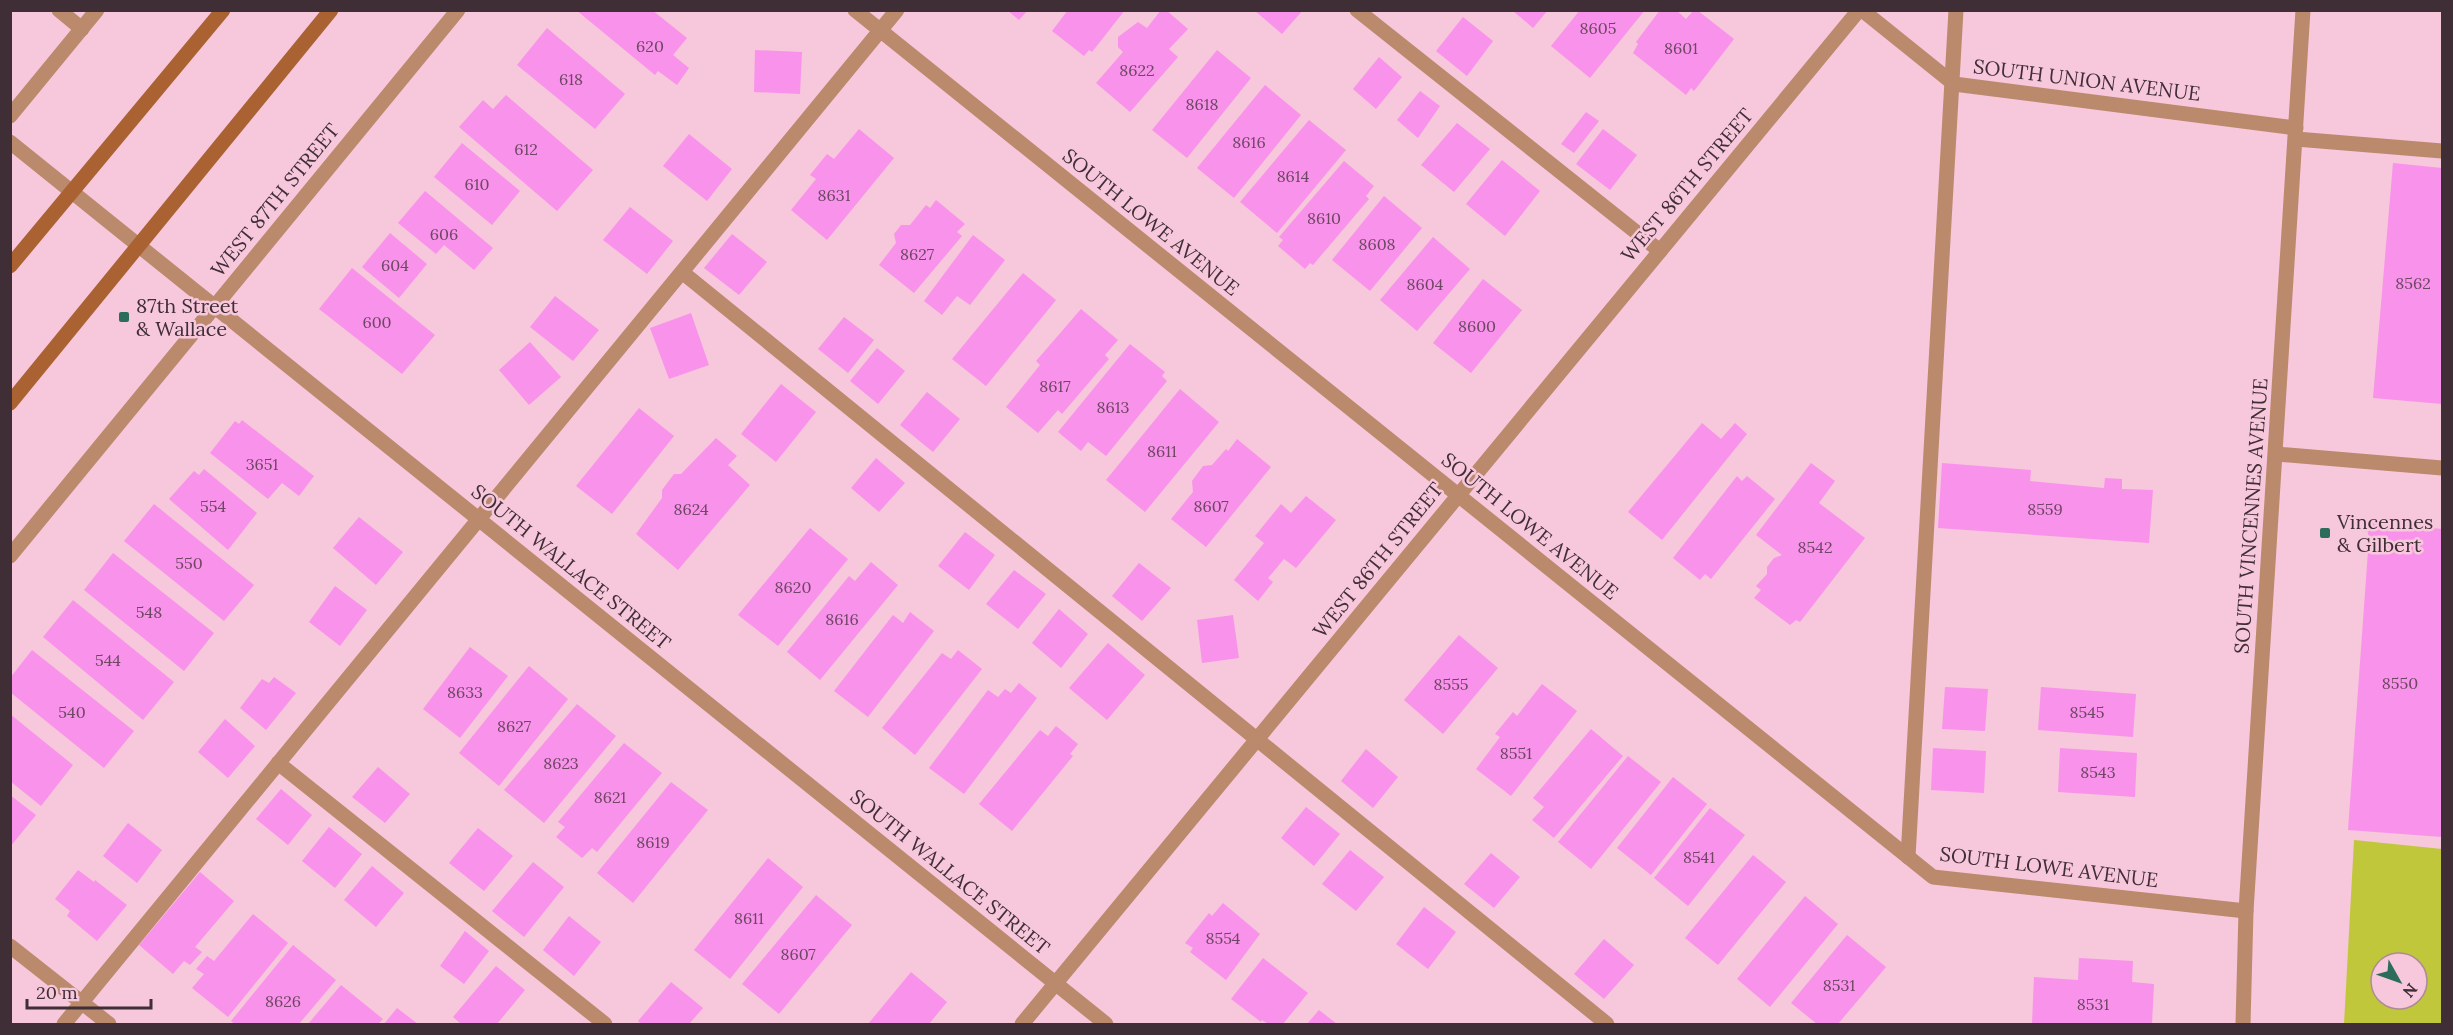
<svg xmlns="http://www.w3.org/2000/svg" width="2453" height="1035" font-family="Lora,serif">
	<rect width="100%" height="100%" fill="#f7c7db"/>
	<!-- green -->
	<path fill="#c1c73b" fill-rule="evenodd" d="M2354 840 2442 849V1024H2344ZM2381 963H2417V999H2381Z"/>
	<!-- building -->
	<path fill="#f992eb" d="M576 10H652L687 38 673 55 689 68 677 85 658 71 655 75Z
		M1007 10H1028L1019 20Z
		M1068 10H1125L1092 52 1089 50 1084 56 1052 31Z
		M1161 10H1166L1188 29 1169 49 1178 57 1130 112 1096 83 1123 52 1118 47V37L1138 22 1147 28Z
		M1254 10H1303L1282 34Z
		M1512 10H1548L1533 28Z
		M1580 10H1645L1590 78 1551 46Z
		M1660 10H1676L1686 19 1694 10H1697L1734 39 1694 91 1691 88 1686 95 1633 53 1638 44 1636 42Z
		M1463 17 1493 41 1467 76 1436 51Z
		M547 28 625 94 595 129 517 65Z
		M755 50 802 52 800 94 754 92Z
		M1217 50 1251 78 1187 158 1152 130Z
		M1379 57 1402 77 1376 109 1353 89Z
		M1265 85 1301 115 1234 198 1197 168Z
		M1420 91 1440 106 1418 138 1397 120Z
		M506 95 593 170 557 211 459 127 483 100 493 109Z
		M1586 112 1599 121 1574 153 1561 144Z
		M1309 120 1346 150 1277 233 1240 202Z
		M1457 123 1490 149 1454 192 1421 165Z
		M859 129 894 158 827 240 791 210 816 179 810 175 827 154 834 159Z
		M1603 129 1637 155 1610 190 1576 164Z
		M689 134 732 169 707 201 663 166Z
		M462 143 520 191 492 225 434 177Z
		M1502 160 1540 191 1505 236 1466 204Z
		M1344 161 1374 186 1366 196 1369 199 1313 265 1310 263 1305 269 1278 246 1283 240 1279 237Z
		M2393 163 2442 168V404L2373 398Z
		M425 191 493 248 474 270 444 245 436 254 398 223Z
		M1384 196 1422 228 1370 291 1332 260Z
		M936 200 965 224 957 232 962 236 914 293 879 265 896 243 894 234 901 225H910L926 205 930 208Z
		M630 207 673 241 647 274 603 240Z
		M390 233 427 264 399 298 362 267Z
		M732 234 767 262 739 295 704 268Z
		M973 235 1005 260 970 305 957 296 942 315 924 301Z
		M1433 237 1470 269 1417 331 1380 300Z
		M352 268 435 335 402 374 319 309Z
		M1023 273 1056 300 986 386 952 359Z
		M1483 279 1522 310 1471 373 1433 343Z
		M555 296 599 330 573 361 530 327Z
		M1081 309 1118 340 1105 355 1109 359 1062 414 1058 410 1038 433 1006 407 1040 365 1036 361Z
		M691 313 709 365 669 379 650 328Z
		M844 317 874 340 848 373 818 349Z
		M530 342 561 377 529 405 499 370Z
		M1130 344 1165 372 1162 376 1167 381 1106 456 1088 442 1081 451 1058 432Z
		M877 348 905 371 878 404 850 381Z
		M781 384 816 412 776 462 741 434Z
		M1180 389 1219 422 1145 512 1106 480Z
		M927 392 960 419 933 452 900 425Z
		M639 408 674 436 612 514 576 486Z
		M242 420 314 476 299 496 282 483 268 499 210 453 235 421 239 424Z
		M1702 423 1721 439 1735 423 1747 434 1662 540 1628 512Z
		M716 438 737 456 728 465 750 485 678 570 636 534 662 498V490L674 474H681Z
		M1237 439 1271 467 1206 547 1171 519 1193 492 1192 481 1203 466 1212 465 1226 449 1228 451Z
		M876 458 905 483 879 512 851 488Z
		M1811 463 1835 481 1819 503 1865 538 1800 622 1796 620 1790 625 1754 598 1761 590 1756 586 1767 574V567L1774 558 1782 555 1756 535Z
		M1942 463 2031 470 2030 481 2104 488 2105 478 2122 479V489L2153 490 2149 543 1938 528Z
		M204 469 257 513 228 550 169 499 194 471 199 475Z
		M1737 476 1742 481 1747 476 1775 499 1711 579 1705 574 1700 580 1673 558Z
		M1306 496 1336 520 1296 568 1284 559 1268 578 1273 582 1258 601 1234 580 1264 543 1255 536 1281 504 1291 513Z
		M154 504 254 585 224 621 124 541Z
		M359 517 403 552 376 585 333 548Z
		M2365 522 2442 529V837L2348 830 2369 537Z
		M810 528 848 559 778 646 738 615Z
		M965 532 995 555 969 590 938 566Z
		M113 553 214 633 184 671 84 590Z
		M871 562 898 585 820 680 787 652 849 576 855 581Z
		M1139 563 1171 588 1142 621 1112 596Z
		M1014 570 1046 594 1018 629 986 604Z
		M335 586 367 610 340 646 309 622Z
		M73 600 174 682 143 720 43 637Z
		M1059 609 1088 634 1061 668 1032 643Z
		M910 612 934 631 868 717 834 691 893 615 903 623Z
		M1233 615 1239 658 1202 663 1197 620Z
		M1459 635 1498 668 1443 734 1404 700Z
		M1108 643 1145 675 1107 720 1069 688Z
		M470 647 508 676 460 738 423 709Z
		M32 650 134 731 104 768 10 692V678Z
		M958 650 982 669 915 755 882 728 942 653 951 659Z
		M529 666 568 699 499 786 459 753Z
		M274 677 296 693 266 730 240 708 262 679 269 683Z
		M1019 683 1037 698 964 794 929 768 988 690 998 697 1005 689 1011 693Z
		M1542 684 1577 711 1511 796 1476 769 1500 737 1495 734 1513 712 1517 716Z
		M1945 687 1988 689 1985 731 1942 729Z
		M2041 687 2136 694 2133 737 2038 730Z
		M577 704 616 736 544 823 504 790Z
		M10 714 73 765 41 806 10 781Z
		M225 719 255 746 228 778 198 752Z
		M1056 726 1078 744 1070 754 1073 756 1012 831 979 804 1040 730 1048 736Z
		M1591 729 1623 756 1554 838 1532 820 1544 807 1533 798Z
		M624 743 662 773 597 852 592 848 582 858 556 837 565 827 558 822Z
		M1933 748 1986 751 1984 793 1931 790Z
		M2060 748 2137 753 2135 797 2058 792Z
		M1366 749 1398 777 1373 808 1341 781Z
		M1628 756 1661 782 1591 869 1558 842Z
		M378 767 410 794 385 823 352 797Z
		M1673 777 1707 804 1651 875 1617 848Z
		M671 782 708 810 633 903 597 873Z
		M281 789 312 815 288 845 256 819Z
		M10 795 36 815 10 847Z
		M1306 807 1340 834 1314 866 1281 838Z
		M1710 808 1745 835 1688 906 1654 878Z
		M128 823 162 850 137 883 103 856Z
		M329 827 362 854 335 888 302 861Z
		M478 828 513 856 484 891 449 863Z
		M1350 850 1384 877 1356 911 1322 884Z
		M1491 853 1520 877 1494 908 1464 884Z
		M1753 855 1786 882 1718 965 1685 938Z
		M768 858 803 887 730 979 694 950Z
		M533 862 564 887 524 937 492 911Z
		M372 866 404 893 376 927 344 900Z
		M78 870 94 882 95 880 127 905 97 941 67 916 70 911 55 899Z
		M200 872 234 901 195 947 202 952 190 965 184 961 173 974 139 945Z
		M816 895 852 925 779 1014 742 984Z
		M1805 896 1838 924 1770 1007 1737 979Z
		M1223 903 1260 934 1226 980 1190 952 1193 948 1185 943 1209 913 1212 916Z
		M1424 907 1456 932 1428 969 1396 944Z
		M253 914 288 943 228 1017 192 988 204 974 196 969 207 956 214 961Z
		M569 916 601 942 574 976 543 950Z
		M465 931 489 951 464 984 440 966Z
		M1847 935 1886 967 1838 1024H1817L1791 1003Z
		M1604 939 1634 965 1604 999 1574 974Z
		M293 945 336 980 299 1024H235L231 1021Z
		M1263 958 1308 993 1283 1024H1268L1262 1020 1261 1022 1231 999Z
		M2079 958 2133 961 2132 982 2154 984 2152 1024H2032L2034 977 2078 980Z
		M496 966 525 990 497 1024H461L453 1017Z
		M911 972 947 1002 929 1024H868Z
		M671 982 703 1008 689 1024H641L638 1021Z
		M341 985 383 1019 378 1024H308Z
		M397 1008 418 1024H384Z
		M1319 1010 1337 1024H1307Z"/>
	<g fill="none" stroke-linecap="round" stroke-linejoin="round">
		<!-- service -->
		<path stroke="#bb896c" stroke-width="15" d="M59 10 82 29
			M1357 10 1660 251
			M2296 139 2442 151
			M682 272 1607 1024
			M278 763 605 1024
			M1908 857 1956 10
			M64 1024 897 10"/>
		<!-- minor -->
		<path stroke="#bb896c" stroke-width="15" d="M855 10 1933 877 2246 911
			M1862 10 1954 84 2296 128
			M10 116 97 10
			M10 142 1106 1024
			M2276 454 2442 468
			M10 556 458 10
			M10 946 109 1024
			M1022 1024 1859 10"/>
		<!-- tertiary -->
		<path stroke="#bb896c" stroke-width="15" d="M2243 1024 2246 911 2303 10"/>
		<!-- secondary -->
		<path stroke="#aa6233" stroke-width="15" d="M10 266 223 10
			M10 403 331 10"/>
	</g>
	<!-- markers -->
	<g fill="#2c6c5a" stroke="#f7c7db" stroke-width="2">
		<rect x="118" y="311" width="12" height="12" rx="3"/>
		<rect x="2319" y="527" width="12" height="12" rx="3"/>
	</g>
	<g text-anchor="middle" stroke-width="5" stroke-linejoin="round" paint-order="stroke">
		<!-- number labels -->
		<g font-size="16" fill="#6e4763">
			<text x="1598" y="34">8605</text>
			<text x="650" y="52">620</text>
			<text x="1681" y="54">8601</text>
			<text x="1137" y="76">8622</text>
			<text x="571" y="85">618</text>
			<text x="1202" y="110">8618</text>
			<text x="1249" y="148">8616</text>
			<text x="526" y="155">612</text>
			<text x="1293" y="182">8614</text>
			<text x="477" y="190">610</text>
			<text x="834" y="201">8631</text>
			<text x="1324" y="224">8610</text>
			<text x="444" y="240">606</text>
			<text x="1377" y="250">8608</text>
			<text x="917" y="260">8627</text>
			<text x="395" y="271">604</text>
			<text x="2413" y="289">8562</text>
			<text x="1425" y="290">8604</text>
			<text x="377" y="328">600</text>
			<text x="1477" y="332">8600</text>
			<text x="1055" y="392">8617</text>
			<text x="1113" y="413">8613</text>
			<text x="1162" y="457">8611</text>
			<text x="262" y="470">3651</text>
			<text x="213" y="512">554</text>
			<text x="1211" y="512">8607</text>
			<text x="691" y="515">8624</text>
			<text x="2045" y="515">8559</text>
			<text x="1815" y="553">8542</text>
			<text x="189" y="569">550</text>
			<text x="793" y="593">8620</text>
			<text x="149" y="618">548</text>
			<text x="842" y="625">8616</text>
			<text x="108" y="666">544</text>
			<text x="2400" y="689">8550</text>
			<text x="1451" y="690">8555</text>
			<text x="465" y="698">8633</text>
			<text x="72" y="718">540</text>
			<text x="2087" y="718">8545</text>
			<text x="514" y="732">8627</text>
			<text x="1516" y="759">8551</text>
			<text x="561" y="769">8623</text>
			<text x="2098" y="778">8543</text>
			<text x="610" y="803">8621</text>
			<text x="653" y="848">8619</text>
			<text x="1699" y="863">8541</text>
			<text x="749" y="924">8611</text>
			<text x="1223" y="944">8554</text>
			<text x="798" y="960">8607</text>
			<text x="1839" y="991">8531</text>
			<text x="283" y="1007">8626</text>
			<text x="2093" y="1010">8531</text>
		</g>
		<!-- street labels -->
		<g font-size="20" fill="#402e36" stroke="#f7c7db">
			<text transform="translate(2087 80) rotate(7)" y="7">SOUTH UNION AVENUE</text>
			<text transform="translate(1687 185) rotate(-50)" y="7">WEST 86TH STREET</text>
			<text transform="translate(275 200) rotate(-51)" y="7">WEST 87TH STREET</text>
			<text transform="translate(1151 222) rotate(39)" y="7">SOUTH LOWE AVENUE</text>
			<text transform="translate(2251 516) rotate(-86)" y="7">SOUTH VINCENNES AVENUE</text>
			<text transform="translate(1530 526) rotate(39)" y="7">SOUTH LOWE AVENUE</text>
			<text transform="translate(1378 560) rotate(-51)" y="7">WEST 86TH STREET</text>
			<text transform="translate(571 567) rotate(39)" y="7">SOUTH WALLACE STREET</text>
			<text transform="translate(2049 867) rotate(7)" y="7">SOUTH LOWE AVENUE</text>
			<text transform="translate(950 872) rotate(39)" y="7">SOUTH WALLACE STREET</text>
		</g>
		<!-- poi labels -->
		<g font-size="20" fill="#402e36" stroke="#f7c7db" text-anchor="start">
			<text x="136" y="313">87th Street<tspan x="136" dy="23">&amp; Wallace</tspan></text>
			<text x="2337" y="529">Vincennes<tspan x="2337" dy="23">&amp; Gilbert</tspan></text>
		</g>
	</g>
	<!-- border -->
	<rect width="2453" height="1035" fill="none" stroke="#402e36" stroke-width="24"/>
	<!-- north arrow -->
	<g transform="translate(2399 981) rotate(130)"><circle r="28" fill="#f7c7db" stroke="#ae8a99" stroke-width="1.5"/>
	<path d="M0-4.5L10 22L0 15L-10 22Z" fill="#2c6c5a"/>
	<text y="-9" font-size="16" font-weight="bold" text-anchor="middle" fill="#402e36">N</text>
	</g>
	<!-- scale -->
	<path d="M27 999v9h124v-9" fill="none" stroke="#402e36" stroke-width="3"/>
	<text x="36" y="999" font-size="18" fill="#402e36" stroke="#f7c7db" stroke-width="4.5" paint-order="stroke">20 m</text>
</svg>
